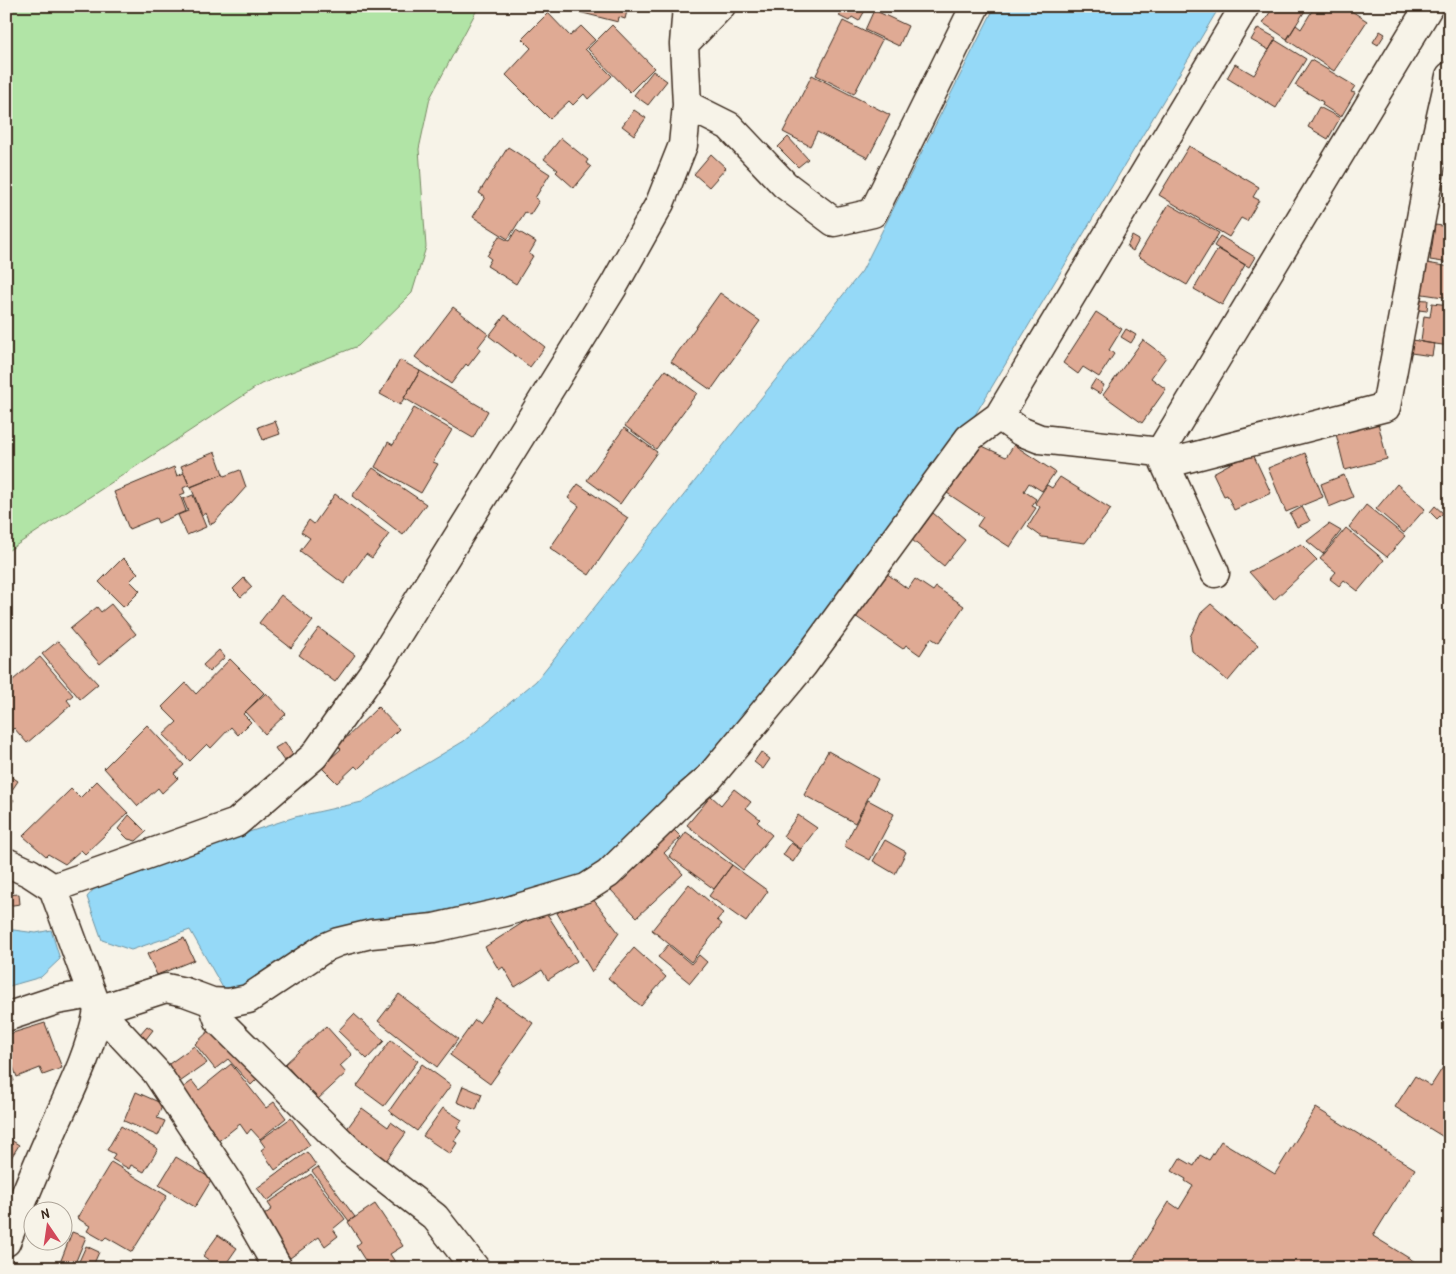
<svg xmlns="http://www.w3.org/2000/svg" width="1456" height="1274" font-family="'Patrick Hand',sans-serif">
	<rect width="100%" height="100%" fill="#f7f3e8"/>
	<filter id="ink" filterUnits="userSpaceOnUse"><feTurbulence type="fractalNoise" baseFrequency=".02" numOctaves="2"/><feDisplacementMap in="SourceGraphic" scale="10" xChannelSelector="R" yChannelSelector="G"/><feConvolveMatrix kernelMatrix="1 2 1 2 8 2 1 2 1" color-interpolation-filters="sRGB"/></filter>
	<g filter="url(#ink)">
		<!-- green -->
		<path fill="#b1e4a6" stroke="#768762" d="M6 6H479L430 98 419 149 426 247 412 293 358 346 261 384 6 552Z"/>
		<!-- water -->
		<path fill="#95d9f7" stroke="#7193a0" d="M995 6H1220L972 420 776 681 691 782 585 880 318 937 248 988H223L190 930 131 950 102 940 87 897 102 880 295 817 362 802 464 741 536 681 862 271Z
			M6 929 36 933 51 930 60 959 41 977 6 987Z"/>
		<!-- building -->
		<path fill="#dfaa94" stroke="#3b2a1e" d="M580 6H635L633 12 627 11 625 19 619 17 618 22 579 12Z
			M844 6H865L867 7 859 21 852 17 849 21 839 16Z
			M1274 6H1308L1287 39 1263 23Z
			M1315 6H1344L1367 21 1334 71 1287 40 1296 25 1301 29Z
			M874 10 908 26 899 46 865 30Z
			M548 13 570 36 581 26 595 40 585 49 612 76 588 99 584 94 573 105 569 101 550 119 506 75 531 48 522 39Z
			M843 21 882 40 854 94 816 75Z
			M612 25 654 68 630 92 588 49Z
			M1258 28 1276 38 1269 50 1251 40Z
			M1380 31 1385 34 1378 45 1373 42Z
			M1275 40 1306 59 1276 108 1227 78 1235 64 1254 75Z
			M1311 60 1355 86 1351 92 1355 93 1341 117 1322 105 1323 102 1295 85Z
			M653 71 667 81 648 105 634 95Z
			M812 75 890 115 868 158 817 132 810 146 783 132Z
			M1319 107 1340 118 1328 139 1308 127Z
			M634 110 646 118 634 135 622 126Z
			M788 137 808 159 798 167 778 147Z
			M561 138 588 160 586 163 591 167 574 188 556 172 558 170 544 159Z
			M1189 146 1259 187 1253 197 1259 200 1247 221 1241 218 1229 237 1159 195Z
			M508 147 550 174 535 198 539 201 530 215 525 212 508 239 473 217 485 197 479 193Z
			M711 154 726 168 709 187 694 174Z
			M1169 204 1219 233 1187 285 1138 256Z
			M1435 225 1450 227V263L1430 260Z
			M516 230 536 242 529 254 533 256 516 284 487 266 491 259 487 256 499 236 509 241Z
			M1132 236 1139 240 1133 251 1127 247Z
			M1220 236 1255 257 1249 267 1214 246Z
			M1218 249 1245 265 1222 305 1194 289Z
			M1421 262 1450 267V298L1416 293Z
			M720 293 760 321 711 390 671 362Z
			M1411 299 1428 300 1427 311 1410 309Z
			M1432 303 1450 305V346L1421 342 1424 316 1430 317Z
			M453 307 488 334 478 347 481 349 468 366 466 364 451 384 415 357Z
			M1096 312 1122 329 1109 350 1114 354 1099 377 1083 367 1078 374 1063 363Z
			M505 315 545 347 530 367 489 336Z
			M1126 329 1136 335 1131 343 1121 337Z
			M1143 340 1166 357 1151 378 1166 389 1142 423 1103 395Z
			M1413 340 1434 344 1432 356 1411 353Z
			M400 360 420 371 400 405 380 394Z
			M665 370 697 393 656 449 625 426Z
			M420 371 488 411 473 438 404 398Z
			M1095 380 1104 385 1100 394 1090 388Z
			M414 408 452 430 433 462 438 464 421 493 375 467 388 442 393 445Z
			M275 421 280 434 263 440 258 427Z
			M1378 423 1387 459 1345 470 1336 434Z
			M624 428 657 452 620 504 587 480Z
			M978 444 1006 457 1014 445 1055 472 1042 491 1029 483 1024 491 1036 499 1032 506 1036 508 1010 547 977 526 983 517 944 491Z
			M215 452 223 474 190 487 181 466Z
			M1252 452 1271 493 1234 510 1227 495 1224 496 1213 473Z
			M1305 453 1323 497 1286 512 1268 468Z
			M174 467 177 476 184 473 189 485 183 488 185 493 180 495 186 511 158 523 156 518 129 529 114 492Z
			M373 468 426 504 403 535 352 496Z
			M240 470 246 487 214 523 210 524 206 513 202 515 191 487 223 474 224 476Z
			M1344 475 1353 497 1329 507 1321 484Z
			M1060 477 1111 509 1085 543 1042 537 1028 527 1040 507 1035 503 1047 485 1052 488Z
			M578 484 628 518 589 575 550 548 579 506 568 498Z
			M1397 484 1425 509 1404 533 1376 509Z
			M335 494 389 534 372 558 366 554 344 584 300 551 310 538 301 532 309 520 314 524Z
			M193 495 206 527 187 535 178 515 188 511 183 499Z
			M1366 505 1405 536 1387 557 1349 527Z
			M1435 506 1443 513 1437 519 1430 512Z
			M1302 507 1310 521 1297 527 1290 514Z
			M933 513 965 540 944 566 912 540Z
			M1329 524 1341 531 1323 554 1307 541Z
			M1346 528 1384 560 1358 591 1344 580 1339 586 1330 579 1336 572 1320 559Z
			M1301 544 1317 560 1274 600 1249 572Z
			M123 558 138 573 130 581 140 591 124 607 99 582Z
			M886 573 908 589 915 579 933 591 936 587 964 606 939 643 931 638 920 655 906 645 903 649 855 616Z
			M244 578 252 587 241 597 233 589Z
			M281 595 313 621 291 648 259 623Z
			M111 604 136 634 100 664 70 629 97 607 101 612Z
			M1211 604 1258 645 1228 681 1192 651 1190 637 1201 613Z
			M319 628 355 655 335 682 299 655Z
			M58 641 98 684 80 699 42 654Z
			M219 650 225 657 209 672 203 665Z
			M40 657 73 695 67 700 71 705 27 743 14 728 11 731 6 725V686Z
			M230 659 264 693 243 714 251 722 238 735 231 727 211 748 207 744 190 761 163 735 177 722 162 707 186 683 196 694Z
			M266 693 286 714 265 734 245 712Z
			M378 707 399 729 358 769 355 766 337 783 321 767 341 749 338 746Z
			M147 725 184 765 174 774 178 778 162 793 158 788 138 806 104 768Z
			M285 742 293 755 284 761 275 748Z
			M828 751 878 779 855 823 804 795Z
			M761 752 770 759 763 769 754 762Z
			M6 773 18 781 8 796 14 800 6 810Z
			M97 781 128 813 85 854 81 850 65 864 48 854 46 856 23 836 71 789 80 798Z
			M734 789 751 802 746 808 760 819 757 822 772 835 743 870 687 825 711 796 721 805Z
			M868 800 894 814 870 860 844 846Z
			M129 815 146 832 136 841 128 839 118 829Z
			M798 815 817 828 801 849 783 836Z
			M672 828 681 837 664 853 683 874 637 917 608 887Z
			M686 832 732 865 714 889 669 856Z
			M885 840 906 852 895 874 873 861Z
			M791 843 801 850 793 862 783 855Z
			M732 865 768 891 746 922 709 896Z
			M689 884 723 913 717 920 722 924 691 962 652 930Z
			M19 894 20 904 6 906V895Z
			M589 894 619 933 592 972 557 913Z
			M544 909 577 961 548 980 542 970 515 987 503 967 499 970 485 947Z
			M184 938 194 960 157 975 147 954Z
			M668 945 691 964 699 955 707 962 690 983 658 957Z
			M634 948 666 977 641 1006 608 978Z
			M399 994 458 1039 437 1067 378 1021Z
			M497 998 533 1023 490 1084 450 1055 475 1020 479 1023Z
			M354 1014 384 1041 367 1059 338 1031Z
			M45 1023 62 1068 43 1075 40 1068 17 1077 6 1048V1035Z
			M147 1026 153 1030 146 1039 140 1034Z
			M326 1026 352 1055 340 1066 346 1073 317 1100 285 1064Z
			M212 1028 259 1077 251 1085 228 1059 215 1069 195 1044Z
			M391 1040 418 1061 384 1106 357 1086Z
			M194 1046 207 1063 174 1086 162 1069Z
			M1450 1056V1141L1395 1107 1415 1076 1431 1086Z
			M6 1059 14 1081 6 1084Z
			M231 1064 266 1108 274 1102 286 1118 260 1139 251 1129 247 1134 240 1124 216 1143 176 1093 192 1081 199 1090Z
			M422 1064 451 1085 417 1131 389 1111Z
			M463 1086 482 1094 476 1110 457 1102Z
			M136 1092 163 1104 157 1118 165 1121 158 1136 124 1121Z
			M362 1108 388 1127 391 1122 406 1133 383 1165 346 1130Z
			M443 1108 462 1120 457 1128 461 1131 454 1141 457 1143 450 1154 423 1136Z
			M1316 1108 1415 1169 1373 1236 1425 1268H1128L1169 1202 1179 1209 1193 1186 1185 1181 1186 1179 1172 1171 1180 1158 1194 1166 1200 1155 1209 1160 1221 1141 1275 1174Z
			M291 1118 310 1145 275 1170 261 1150 265 1147 260 1140Z
			M121 1126 158 1149 144 1172 131 1165 129 1169 112 1159 115 1154 107 1150Z
			M6 1137 19 1145 6 1166Z
			M307 1152 316 1165 267 1201 257 1188Z
			M176 1157 212 1179 195 1207 159 1185Z
			M111 1162 167 1196 132 1252 106 1237 103 1240 87 1231 90 1226 77 1218Z
			M318 1167 355 1217 349 1221 312 1171Z
			M311 1174 345 1219 333 1229 338 1236 325 1246 319 1237 290 1258 260 1218 272 1209 268 1203Z
			M375 1204 403 1246 390 1254 399 1268H370L356 1246 361 1242 348 1222Z
			M72 1232 86 1237 73 1268H58Z
			M218 1235 237 1248 223 1268H220L203 1256Z
			M86 1246 99 1252 92 1268H76Z"/>
		<g fill="none" stroke-linecap="round" stroke-linejoin="round">
			<defs>
				<path id="minor" d="M684 44 721 6
					M687 105 729 126 785 185 834 222 873 213 975 6
					M999 416 1020 431 1040 439 1160 452 1429 6
					M1160 452 1165 464 1386 407 1435 143 1450 76
					M1165 464 1215 573
					M6 862 30 873 53 888 98 1010C91 1050 72 1088 55 1125 38 1163 22 1202 6 1242
					M53 888 236 823 314 756 379 664 613 287 660 203 683 145 687 105 684 44 687 6
					M212 1002 219 1021 349 1150 435 1217 475 1268
					M6 1017 57 1000 92 994
					M278 1268 230 1184 156 1072 98 1010 166 988 185 992 212 1002 229 1003 248 999 326 947 338 942 371 934 434 928 505 912 586 888 608 874 686 798 709 778 803 665 969 438 999 416 1245 6"/>
			</defs>
			<!-- minor casing -->
			<use href="#minor" stroke="#3b2a1e" stroke-width="31"/>
			<!-- minor -->
			<use href="#minor" stroke="#f7f3e8" stroke-width="28"/>
		</g>
	</g>
	<!-- margin -->
	<rect width="1456" height="1274" fill="none" stroke="#f7f3e8" stroke-width="25"/>
	<rect x="12" y="12" width="1431" height="1249" fill="none" stroke="#3b2a1e" stroke-width="2" filter="url(#ink)"/>
	<!-- north arrow -->
	<g transform="translate(48 1226) rotate(347)"><circle r="24" fill="#f7f3e8" stroke="#aca397"/>
	<path d="M0-4L9 19L0 12L-9 19Z" fill="#d1495b"/>
	<text y="-8" font-size="14" font-weight="bold" text-anchor="middle" fill="#3b2a1e">N</text>
	</g>
</svg>
